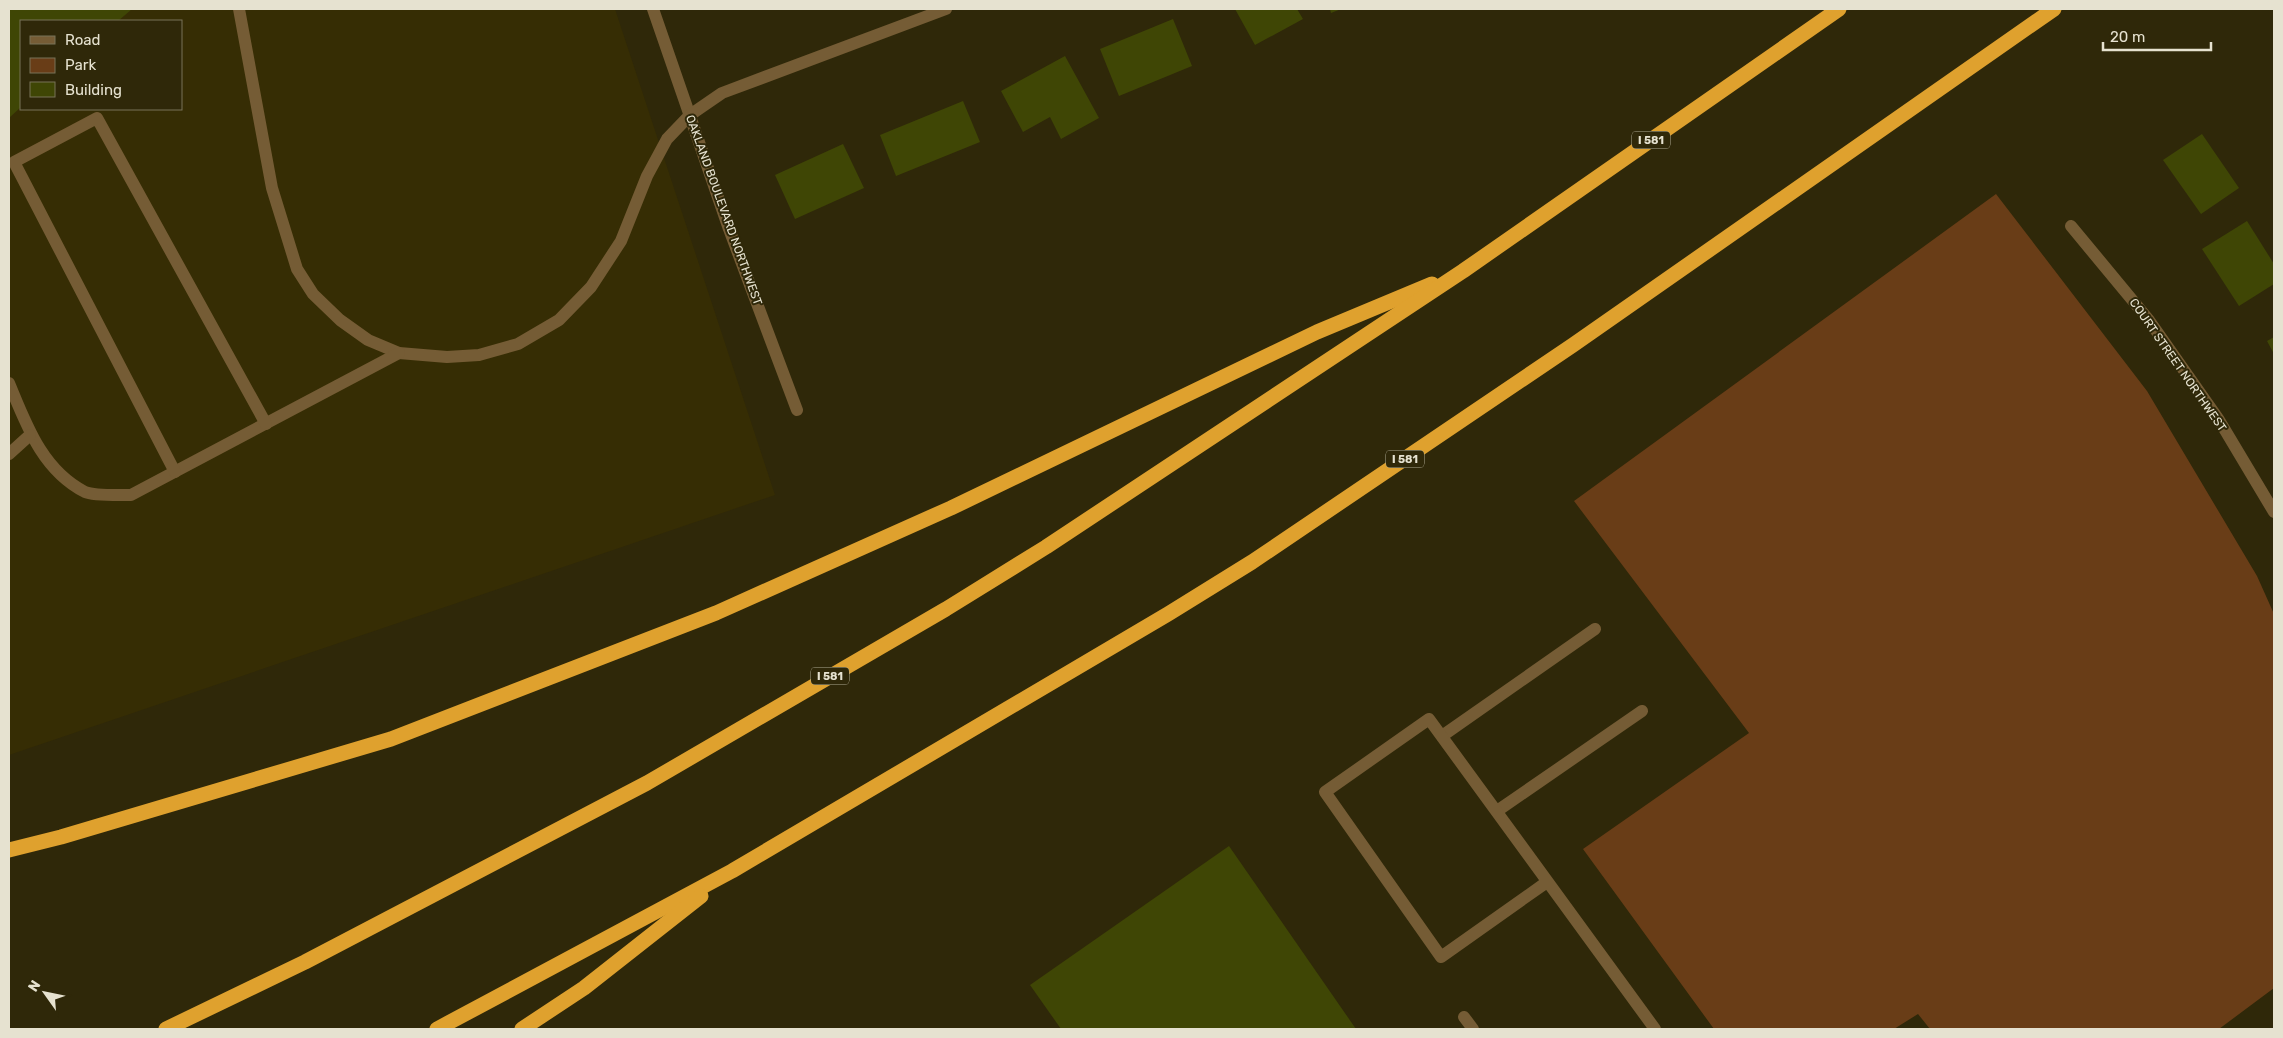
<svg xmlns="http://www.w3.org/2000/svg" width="2283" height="1038" viewBox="0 0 2283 1038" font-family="Rubik,sans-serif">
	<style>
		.built { fill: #362d04; fill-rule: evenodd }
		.green { fill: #693d17 }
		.building { fill: #3f4605 }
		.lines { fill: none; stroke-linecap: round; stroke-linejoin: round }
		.lane { stroke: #755c35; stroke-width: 12 }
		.street { stroke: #755c35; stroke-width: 12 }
		.highway { stroke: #dfa12e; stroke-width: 15 }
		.labels { text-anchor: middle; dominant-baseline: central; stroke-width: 4; stroke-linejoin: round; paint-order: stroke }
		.shield { fill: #2f2809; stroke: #afaa94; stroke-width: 1 }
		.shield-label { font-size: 11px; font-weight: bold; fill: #e6e2d0 }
		.street-label { font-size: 12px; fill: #e6e2d0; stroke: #2f2809 }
	</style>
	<rect width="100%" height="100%" fill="#2f2809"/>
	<!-- built -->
	<path class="built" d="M9,9h606l160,486 -766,260zM21,21h160v88h-160z"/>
	<!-- green -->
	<path class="green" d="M1996,194l151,197 110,185 17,38v374l-55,41h-289l-12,-15 -24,15h-180l-131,-180 166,-116 -175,-232z"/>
	<!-- building -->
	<g class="building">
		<path d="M9,9h123l-14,12h-97v86l-12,11z"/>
		<path d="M1235,9h62l6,10 -48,26z"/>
		<path d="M1330,9h11l-10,4z"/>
		<path d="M1173,19l19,47 -73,30 -19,-47z"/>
		<path d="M1065,56l34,62 -38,21 -11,-22 -27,15 -22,-41z"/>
		<path d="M963,101l17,41 -84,34 -16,-41z"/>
		<path d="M2202,134l37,54 -38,26 -38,-54z"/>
		<path d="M843,144l21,44 -69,31 -20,-44z"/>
		<path d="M2247,221l27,43v20l-35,22 -37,-57z"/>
		<path d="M2274,337v17l-7,-13z"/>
		<path d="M1229,846l127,183h-295l-31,-44z"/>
	</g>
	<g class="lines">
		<!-- lane -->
		<g class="lane">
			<path d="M239,9l33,179 25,81 16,25 27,26 28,20 31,13 48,4 32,-2 39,-11 41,-24 32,-33 30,-46 26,-65 20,-37 23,-24"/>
			<path d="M9,383c17,41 33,87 76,109 9,4 35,3 46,3l268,-142"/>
			<path d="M9,454l21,-19"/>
			<path d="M175,472l-161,-310 83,-44 169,306"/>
			<path d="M1442,736l153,-107"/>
			<path d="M1497,811l145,-100"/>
			<path d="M1547,882l-106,75 -116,-165 104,-73 226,310"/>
			<path d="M1464,1017l9,12"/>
		</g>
		<!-- street -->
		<g class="street">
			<path d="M653,9l76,220 68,181"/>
			<path d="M690,115l32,-22 224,-84"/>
			<path d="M2071,226l77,93 71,101 55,92"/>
		</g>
		<!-- highway -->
		<g class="highway">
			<path d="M9,850l52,-13 330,-98 325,-126 235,-105 366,-176 115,-48"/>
			<path d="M166,1029l139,-67 342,-179 299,-174 100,-62 417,-276 376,-262"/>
			<path d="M437,1029l295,-158 436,-257 84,-52 321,-217 481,-336"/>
			<path d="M522,1029l62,-41 117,-92"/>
		</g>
	</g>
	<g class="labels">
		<!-- shield labels -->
		<g class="shield">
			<rect x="1632" y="131.5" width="38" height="17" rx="4"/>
			<rect x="1386" y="450.5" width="38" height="17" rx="4"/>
			<rect x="811" y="667.5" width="38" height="17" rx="4"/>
		</g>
		<g class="shield-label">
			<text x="1651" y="140">I 581</text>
			<text x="1405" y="459">I 581</text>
			<text x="830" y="676">I 581</text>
		</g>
		<!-- street labels -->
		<g class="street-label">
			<text transform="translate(724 210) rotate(70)">OAKLAND BOULEVARD NORTHWEST</text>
			<text transform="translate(2178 365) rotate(55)">COURT STREET NORTHWEST</text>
		</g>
	</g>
	<!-- border -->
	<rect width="2283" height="1038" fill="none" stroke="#e6e2d0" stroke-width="20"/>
	<!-- legend -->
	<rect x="20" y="20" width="162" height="90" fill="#2f2809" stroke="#787259"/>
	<rect x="30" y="36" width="25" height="8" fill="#755c35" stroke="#787259"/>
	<text x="65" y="45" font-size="15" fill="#e6e2d0">Road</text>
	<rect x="30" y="58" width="25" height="15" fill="#693d17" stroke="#787259"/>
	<text x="65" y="70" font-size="15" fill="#e6e2d0">Park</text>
	<rect x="30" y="82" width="25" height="15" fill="#3f4605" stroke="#787259"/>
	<text x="65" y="95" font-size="15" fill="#e6e2d0">Building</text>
	<!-- north arrow -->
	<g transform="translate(45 993) rotate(303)" stroke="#2f2809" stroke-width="4" paint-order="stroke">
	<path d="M0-4L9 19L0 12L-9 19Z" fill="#e6e2d0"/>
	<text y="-8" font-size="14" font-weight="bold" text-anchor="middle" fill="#e6e2d0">N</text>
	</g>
	<!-- scale -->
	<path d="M2103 42v8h108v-8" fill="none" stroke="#e6e2d0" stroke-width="2.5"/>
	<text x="2110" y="42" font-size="15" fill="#e6e2d0" stroke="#2f2809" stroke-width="4" paint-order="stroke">20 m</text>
</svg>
